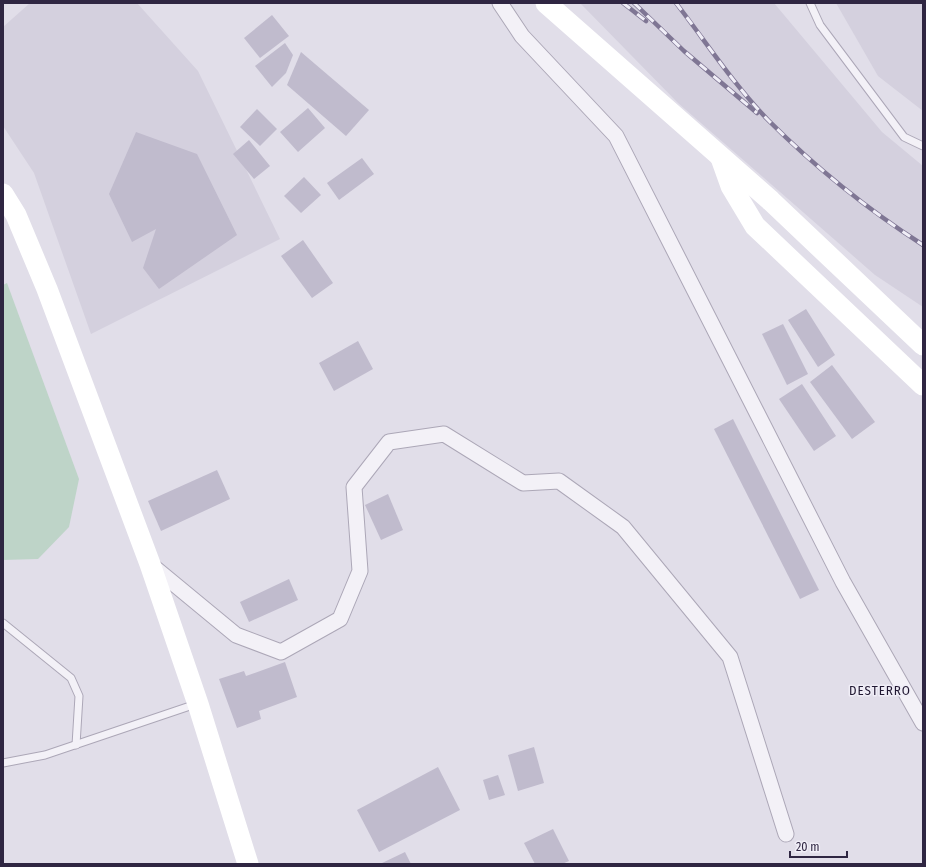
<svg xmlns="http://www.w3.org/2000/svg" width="926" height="867" viewBox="0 0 926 867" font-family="'Fira Sans Condensed',sans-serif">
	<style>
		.built { fill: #d4d0de }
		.green { fill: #bed4c8 }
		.building { fill: #c0bbcd }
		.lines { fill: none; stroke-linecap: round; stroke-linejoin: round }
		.lane-casing { stroke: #aca7b7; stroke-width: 9 }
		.street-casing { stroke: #aca7b7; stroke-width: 17 }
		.lane { stroke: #f3f1f7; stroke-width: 7 }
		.street { stroke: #f3f1f7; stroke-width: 15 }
		.secondary { stroke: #fff; stroke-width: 21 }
		.rail-casing { stroke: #7f7694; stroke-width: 4.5 }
		.rail { stroke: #f0eef7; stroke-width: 3; stroke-dasharray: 9; stroke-linecap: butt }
		.labels { text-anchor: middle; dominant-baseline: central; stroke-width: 3; stroke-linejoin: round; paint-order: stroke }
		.neighbourhood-label { font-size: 13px; letter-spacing: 1px; fill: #211832; stroke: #f0eef7 }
	</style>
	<rect width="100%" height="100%" fill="#e1dee9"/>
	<!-- built -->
	<g class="built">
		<path d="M30,3h107l61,68 82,168 -189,95 -57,-161 -31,-47v-99z"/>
		<path d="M580,3h194l108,129 41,34v141l-48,-32 -197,-172z"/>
		<path d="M836,3h87v108l-45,-35z"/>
	</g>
	<!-- green -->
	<path class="green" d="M7,283l72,196 -10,48 -31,32 -35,1v-275z"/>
	<!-- building -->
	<g class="building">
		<path d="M272,15l17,21 -29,22 -16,-20z"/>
		<path d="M285,43l8,12 -7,18 -14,14 -17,-21z"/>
		<path d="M301,52l68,58 -23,26 -59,-51z"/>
		<path d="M308,108l17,20 -27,24 -18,-20z"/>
		<path d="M257,109l20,20 -17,17 -20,-19z"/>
		<path d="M136,132l61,22 40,81 -78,54 -16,-21 13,-39 -24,13 -23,-48z"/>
		<path d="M249,140l21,26 -16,13 -21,-25z"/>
		<path d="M362,158l12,16 -35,26 -12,-17z"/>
		<path d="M304,177l17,18 -20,18 -17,-17z"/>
		<path d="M303,240l30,43 -21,15 -31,-42z"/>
		<path d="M806,309l29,46 -17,12 -30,-47z"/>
		<path d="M783,324l25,50 -21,11 -25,-51z"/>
		<path d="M358,341l15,28 -39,22 -15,-28z"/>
		<path d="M832,365l43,57 -23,17 -42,-57z"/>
		<path d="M802,384l34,52 -22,15 -35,-52z"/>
		<path d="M733,419l86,171 -19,9 -86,-170z"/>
		<path d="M217,470l13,29 -69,32 -13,-30z"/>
		<path d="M388,494l15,36 -22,10 -16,-35z"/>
		<path d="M289,579l9,21 -49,22 -9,-20z"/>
		<path d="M285,662l12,35 -38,14 2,8 -24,9 -18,-49 25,-8 2,5z"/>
		<path d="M534,747l10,36 -26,8 -10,-36z"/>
		<path d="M438,767l22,43 -81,42 -22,-42z"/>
		<path d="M498,775l7,20 -16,5 -6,-20z"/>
		<path d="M553,829l16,32 -7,3h-27l-11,-21z"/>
		<path d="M405,852l6,12h-31z"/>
	</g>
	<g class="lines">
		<!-- lane casing -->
		<g class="lane-casing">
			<g id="lane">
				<path d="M810,3l10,22 84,112 19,9"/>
				<path d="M3,623l68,55 8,18 -3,49"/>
				<path d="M3,763l42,-8 151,-51"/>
			</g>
		</g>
		<!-- street casing -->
		<g class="street-casing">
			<g id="street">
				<path d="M500,3l22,33 94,100 227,446 80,141"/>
				<path d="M150,564l86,71 45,17 59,-33 20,-48 -6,-84 35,-45 55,-8 79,49 36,-2 64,46 107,130 56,177"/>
			</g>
		</g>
		<!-- lane -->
		<use href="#lane" class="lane"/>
		<!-- street -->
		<use href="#street" class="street"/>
		<!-- secondary -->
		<g class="secondary">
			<path d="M546,3l225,198 152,144"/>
			<path d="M721,158l10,28 24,40 168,159"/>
			<path d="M3,194l13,21 31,74 103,275 48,140 50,160"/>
		</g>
		<!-- rail casing -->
		<g class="rail-casing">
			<g id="rail">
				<path d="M623,3l23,18"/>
				<path d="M634,3l50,48 73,62"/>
				<path d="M676,3c30,39 58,82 92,117 47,47 99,89 155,125"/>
			</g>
		</g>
		<!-- rail -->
		<use href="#rail" class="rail"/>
	</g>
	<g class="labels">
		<!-- neighbourhood labels -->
		<g class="neighbourhood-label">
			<text x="880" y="690">DESTERRO</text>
		</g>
	</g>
	<!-- border -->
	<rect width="926" height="867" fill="none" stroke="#2f2642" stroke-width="8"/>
	<!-- scale -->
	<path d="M790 851v6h57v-6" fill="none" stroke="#2f2642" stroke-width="2"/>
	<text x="796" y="851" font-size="12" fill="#2f2642" stroke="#f0eef7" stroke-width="3" paint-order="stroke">20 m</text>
</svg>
